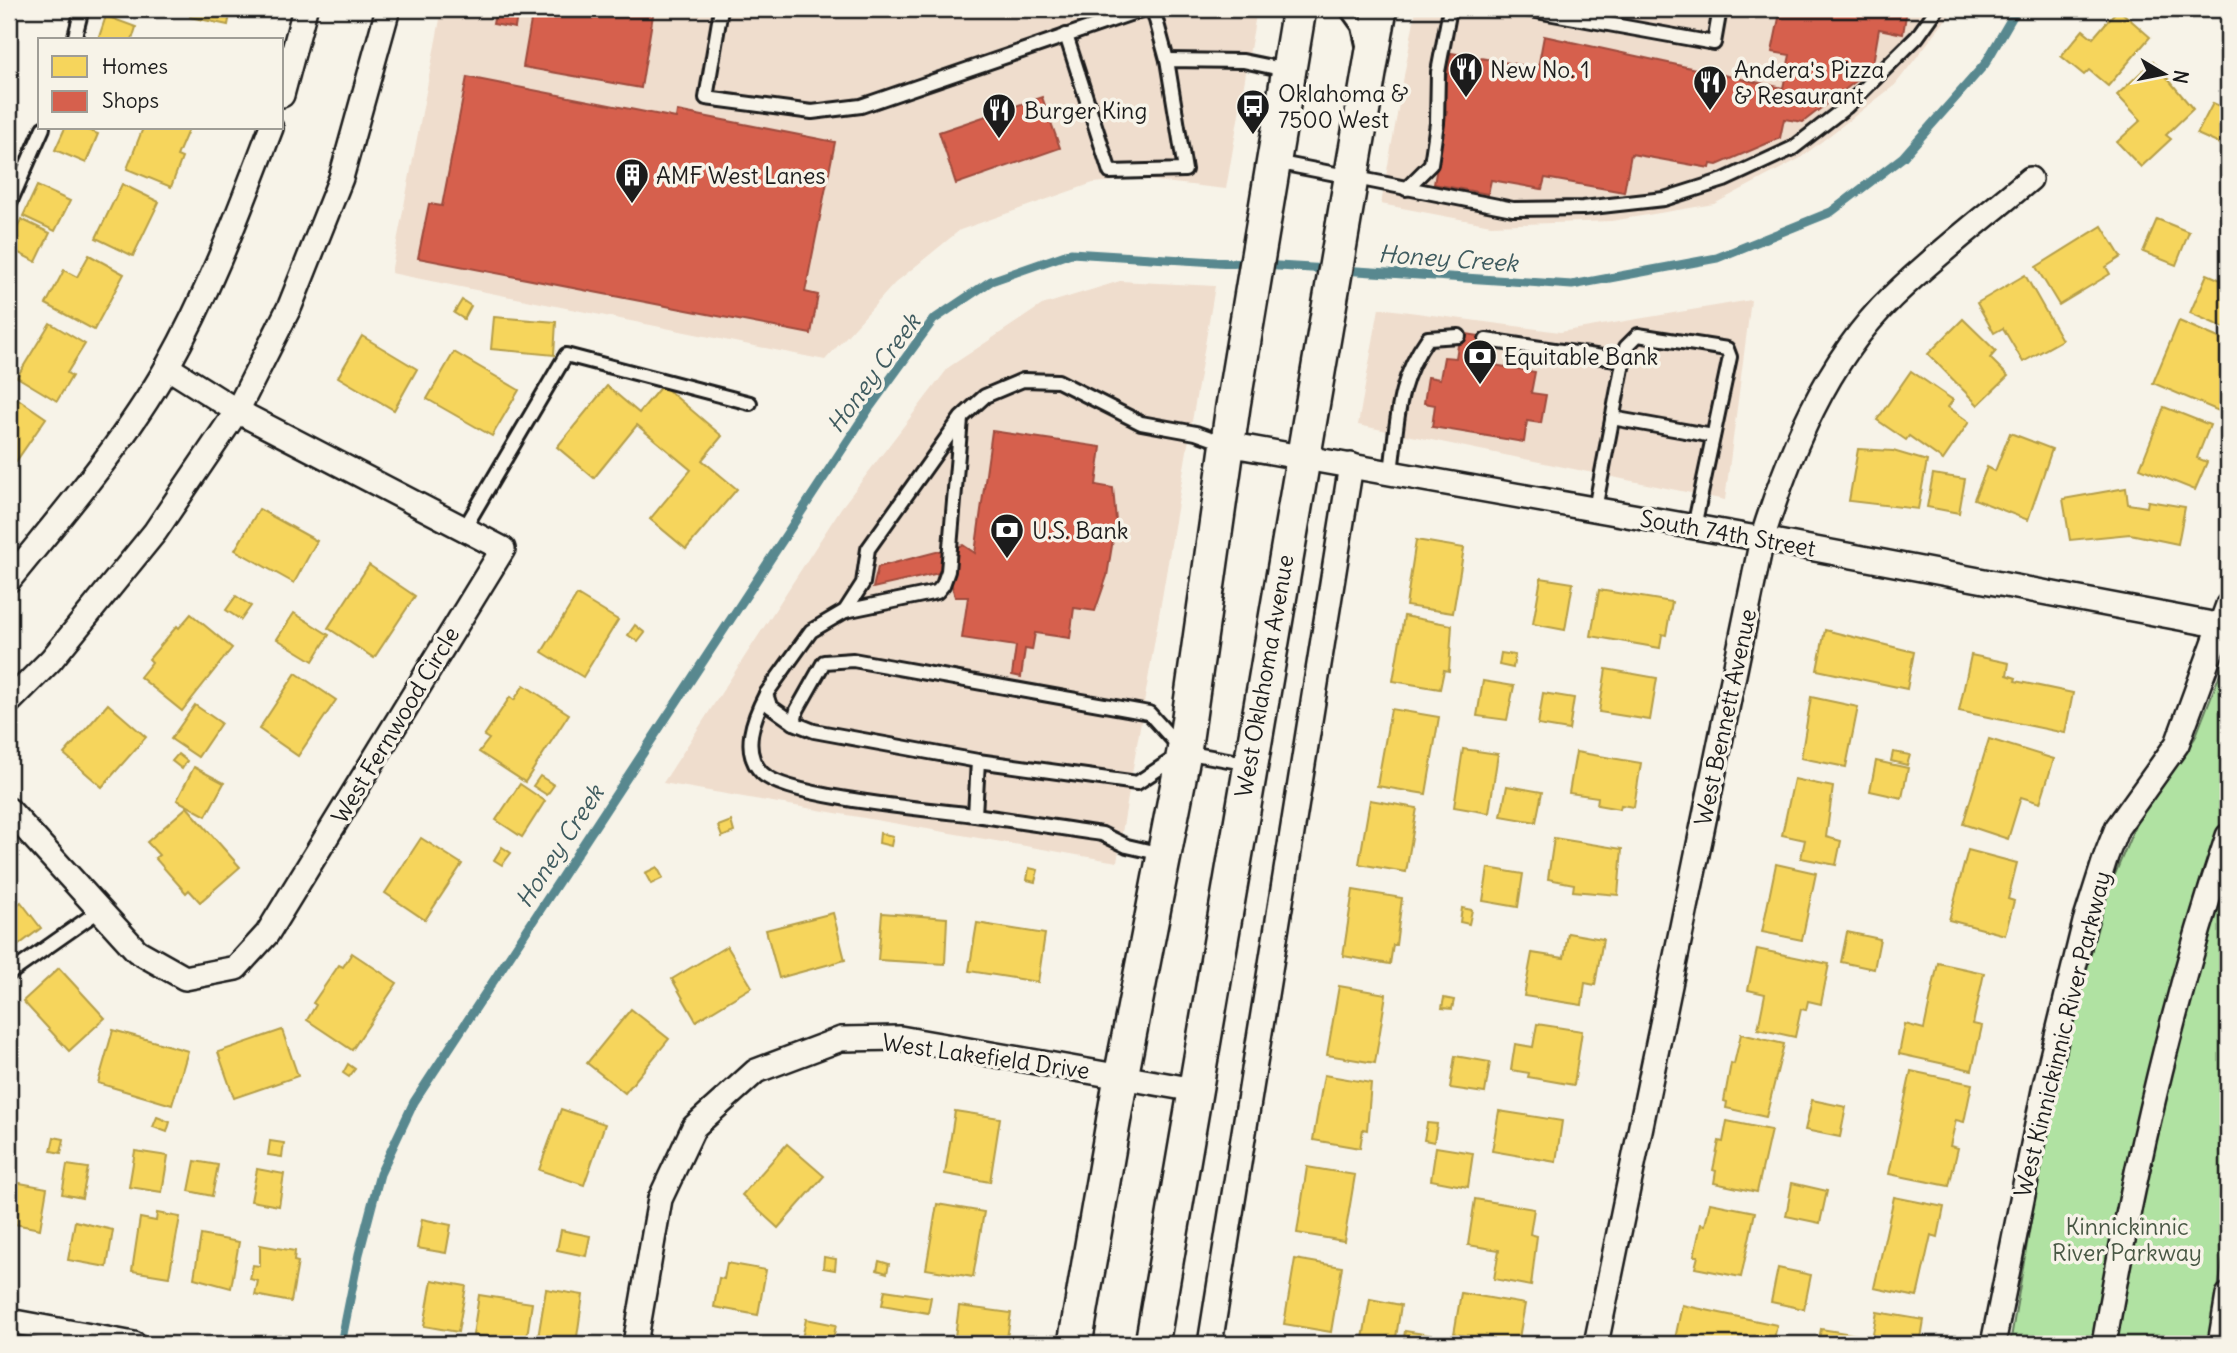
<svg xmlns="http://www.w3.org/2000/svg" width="2237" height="1353" viewBox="0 0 2237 1353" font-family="Delius,sans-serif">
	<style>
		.built { fill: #efddcd }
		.green { fill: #b0e2a2; stroke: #667f5f; stroke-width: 2 }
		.homes { fill: #f6d55c; stroke: #b59e49; stroke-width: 2 }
		.shops { fill: #d6604d; stroke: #9e4c3e; stroke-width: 2 }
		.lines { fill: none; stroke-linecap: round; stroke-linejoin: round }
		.stream { stroke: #58888f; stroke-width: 9 }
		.service-casing { stroke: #1c1c1c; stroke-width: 18 }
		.minor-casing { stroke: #1c1c1c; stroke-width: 28 }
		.secondary-casing { stroke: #1c1c1c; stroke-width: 38 }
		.service { stroke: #f7f3e8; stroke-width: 12 }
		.minor { stroke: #f7f3e8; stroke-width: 23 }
		.secondary { stroke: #f7f3e8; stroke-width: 33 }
		.labels { text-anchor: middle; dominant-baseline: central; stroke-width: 7; stroke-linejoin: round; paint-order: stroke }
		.poi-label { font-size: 23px; fill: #1c1c1c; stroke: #f7f3e8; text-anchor: start }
		.street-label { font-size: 23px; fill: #1c1c1c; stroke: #f7f3e8 }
		.park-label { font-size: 23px; fill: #485744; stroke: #f7f3e8 }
		.water-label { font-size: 24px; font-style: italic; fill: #3f5b5f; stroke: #f7f3e8 }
	</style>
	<rect width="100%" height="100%" fill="#f7f3e8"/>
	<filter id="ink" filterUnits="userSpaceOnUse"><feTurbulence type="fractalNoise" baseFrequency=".0143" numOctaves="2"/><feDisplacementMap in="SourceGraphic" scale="14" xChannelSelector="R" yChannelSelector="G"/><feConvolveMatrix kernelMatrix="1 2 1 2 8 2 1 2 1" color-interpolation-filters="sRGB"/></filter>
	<g filter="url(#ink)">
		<!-- built -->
		<g class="built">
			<path d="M442,9h815l-31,180 -88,-10 -45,4 -133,47 -65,53 -70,77 -434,-87z"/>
			<path d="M1416,9h538l-59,76 -96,74 -85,45 -103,17 -120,4 -110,-21z"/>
			<path d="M1120,281l95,5 -98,576 -454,-79 178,-275 108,-141 93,-62z"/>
			<path d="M1751,300l-26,200 -367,-75 21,-117 181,24z"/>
		</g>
		<!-- green -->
		<path class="green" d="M2228,653v575l-19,116h-199l45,-265 53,-188 29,-70 58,-83z"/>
		<!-- homes -->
		<g class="homes">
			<path d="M192,9h39l-3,16 -38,-8z"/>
			<path d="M2118,9l32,28 -42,49 -19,-16 -5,5 -23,-19 22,-26 10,8z"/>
			<path d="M106,16l30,11 -4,13h-34z"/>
			<path d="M9,39l7,2 -7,20z"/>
			<path d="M2153,61l40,48 -27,26 5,4 -30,28 -24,-25 24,-22 -24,-25z"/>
			<path d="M2213,103l15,7v38l-31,-14z"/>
			<path d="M65,128h17l16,6 -12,29 -31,-13z"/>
			<path d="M143,128h46l-12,28 5,2 -11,29 -44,-18z"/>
			<path d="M122,184l37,18 -26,54 -37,-18z"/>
			<path d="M37,186l33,15 -15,30 -32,-15z"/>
			<path d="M21,219l29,14 -14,29 -27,-14z"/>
			<path d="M2157,219l32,13 -13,33 -33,-13z"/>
			<path d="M2102,226l19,31 -15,10 4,7 -51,31 -23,-38z"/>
			<path d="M89,255l35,19 -30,56 -48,-26 18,-34 13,7z"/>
			<path d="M2207,274l21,9v42l-3,3 -35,-15z"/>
			<path d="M2025,275l37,65 -39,22 -20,-34 -9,5 -17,-30z"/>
			<path d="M462,300l9,6 -7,13 -10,-6z"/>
			<path d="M494,317l62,5 -2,33 -63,-6z"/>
			<path d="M1963,319l33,32 -6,7 18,18 -30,29 -50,-51z"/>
			<path d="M2179,321l49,21 -2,72 -73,-31z"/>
			<path d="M50,323l35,21 -18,29 5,3 -15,25 -40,-24z"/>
			<path d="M362,336l55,33 -23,41 -56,-33z"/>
			<path d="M454,352l65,38 -27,46 -65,-37z"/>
			<path d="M1911,371l42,29 -5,7 21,15 -26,38 -34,-24 -3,4 -29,-20z"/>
			<path d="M662,385l60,51 -20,24 35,29 -51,60 -36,-30 41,-49 -54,-45 -43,53 -37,-31 50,-61 32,27z"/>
			<path d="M11,394l35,24 -31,45 -6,-4z"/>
			<path d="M2164,407l46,18 -13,33 10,4 -12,28 -55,-22z"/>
			<path d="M2010,433l42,16 -24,71 -54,-21 13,-32 8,4z"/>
			<path d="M1858,449l35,2 34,10 -9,48 -69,-8z"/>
			<path d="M1933,474l32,5 -6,34 -32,-6z"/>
			<path d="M2126,488l2,16 19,3 1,-6 37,6 -7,37 -48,-10 -60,6 -7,-41z"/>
			<path d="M259,509l58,32 -23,42 -59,-33z"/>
			<path d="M1416,540l48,8 -11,65 -47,-7z"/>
			<path d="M369,565l46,31 -41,62 -46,-30z"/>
			<path d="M1541,578l32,5 -8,47 -32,-6z"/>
			<path d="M1599,590l73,12 -6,33 -4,-1 -2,14 -69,-12z"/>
			<path d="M577,595l41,25 -35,57 -41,-25z"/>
			<path d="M236,596l15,10 -10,14 -15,-10z"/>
			<path d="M294,613l35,22 -16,26 -36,-22z"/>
			<path d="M191,614l41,34 -50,63 -42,-34 12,-15 -3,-3 28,-33 2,2z"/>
			<path d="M1404,616l48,9 -3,46 -5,-1 -4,19 -47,-8z"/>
			<path d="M635,625l10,8 -7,9 -10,-7z"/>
			<path d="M1825,630l89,22 -7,37 -90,-19z"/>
			<path d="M1501,653l14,2 -2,13 -14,-3z"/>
			<path d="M1971,655l38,8 -2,12 9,3 -1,3 58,12 -8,40 -106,-22z"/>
			<path d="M1606,669l51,9 -7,42 -51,-8z"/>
			<path d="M296,673l40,27 -38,56 -39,-27z"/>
			<path d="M1483,681l31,5 -7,34 -30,-4z"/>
			<path d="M524,685l45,29 -44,68 -46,-30 10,-13 -5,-3 26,-39 4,3z"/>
			<path d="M1543,693l31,5 -5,32 -31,-5z"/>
			<path d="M1811,697l47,10 -12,60 -45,-9z"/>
			<path d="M108,704l38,33 -44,50 -38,-33z"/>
			<path d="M195,705l26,18 -23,34 -27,-18z"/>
			<path d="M1391,709l48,8 -13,77 -49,-8z"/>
			<path d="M1989,739l65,20 -14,44 -19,-6 -13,42 -45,-15z"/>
			<path d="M1463,749l35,5 -9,59 -35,-6z"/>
			<path d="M1576,752l65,11 -7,44 -13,-2 -1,4 -23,-4 1,-8 -29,-4z"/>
			<path d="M1893,752l17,3 -3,10 -16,-4z"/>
			<path d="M178,754l9,7 -5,8 -10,-8z"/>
			<path d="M1876,761l32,7 -6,30 -32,-7z"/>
			<path d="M194,767l30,16 -18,33 -29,-16z"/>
			<path d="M540,776l14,9 -7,10 -14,-9z"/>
			<path d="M1794,779l39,8 -7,50 15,4 -5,24 -35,-7 4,-18 -23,-5z"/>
			<path d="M520,784l25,17 -23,36 -26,-17z"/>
			<path d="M1507,786l35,6 -6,30 -35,-6z"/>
			<path d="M1370,800l47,8 -11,64 -47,-8z"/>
			<path d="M187,807l53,60 -40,35 -11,-12 -3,3 -31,-35 4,-3 -12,-13z"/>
			<path d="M731,821l3,11 -12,5 -4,-11z"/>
			<path d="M880,833l13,3 -2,10 -12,-3z"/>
			<path d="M421,838l41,26 -37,56 -40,-27z"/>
			<path d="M1554,838l68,11 -4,46 -45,-4 1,-7 -26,-5z"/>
			<path d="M502,847l9,6 -9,12 -8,-5z"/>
			<path d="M1968,850l49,13 -9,36 6,2 -9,34 -56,-15z"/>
			<path d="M1776,864l40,9 -14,67 -40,-8z"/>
			<path d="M657,867l6,11 -12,6 -6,-11z"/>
			<path d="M1029,868l9,2 -3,12 -8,-2z"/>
			<path d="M1488,868l35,6 -5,33 -35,-6z"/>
			<path d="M1353,890l49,8 -6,47h-3l-3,19 -47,-8z"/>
			<path d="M21,902l20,26 -29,22 -3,-4v-34z"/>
			<path d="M1462,908l10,2 -3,14 -9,-2z"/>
			<path d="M833,913l12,47 -66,18 -13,-48z"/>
			<path d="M882,913l65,5 -2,46 -67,-4z"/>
			<path d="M977,923l68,11 -7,48 -69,-11z"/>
			<path d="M1847,932l33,7 -6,30 -33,-7z"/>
			<path d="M1568,933l35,6 -8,46 -10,-2 -3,22 -58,-9 8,-43 32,5z"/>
			<path d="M727,946l25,41 -56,34 -24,-42z"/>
			<path d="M1757,949l72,15 -8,40 -13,-3 -2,9 -5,-1 -6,28 -37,-8 7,-35 -17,-4z"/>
			<path d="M352,953l45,30 -45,67 -45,-30 9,-15 -3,-2 26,-38 4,2z"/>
			<path d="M1938,963l46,10 -11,51 9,2 -10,44 -73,-16 6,-30 19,5z"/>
			<path d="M59,968l46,50 -36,33 -46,-50z"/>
			<path d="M1339,986l47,8 -11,69 -48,-8z"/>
			<path d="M1444,998l10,2 -2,9 -10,-1z"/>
			<path d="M631,1009l38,30 -44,54 -38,-30z"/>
			<path d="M1537,1024l45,7 -8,54 -46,-8 1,-4 -18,-3 4,-26 18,3z"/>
			<path d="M113,1030l75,21 -16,54 -74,-22z"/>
			<path d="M282,1030l16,46 -64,22 -16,-46z"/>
			<path d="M1741,1034l43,10 -18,73 -40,-9 1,-6 -3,-1 7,-38 3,1z"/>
			<path d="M1455,1056l35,6 -5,31 -35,-5z"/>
			<path d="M348,1064l7,5 -6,8 -6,-4z"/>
			<path d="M1911,1071l61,13 -8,38 -8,-2 -6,26 8,2 -9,38 -60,-12z"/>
			<path d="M1324,1075l47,8 -4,47 -4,-1 -3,19 -47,-8z"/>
			<path d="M1812,1100l34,7 -6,30 -35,-7z"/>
			<path d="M561,1109l44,15 -21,61 -45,-15z"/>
			<path d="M955,1111l45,7 -10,64 -45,-8z"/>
			<path d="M1499,1111l63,10 -6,41 -64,-11z"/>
			<path d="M157,1117l13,5 -3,10 -14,-5z"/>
			<path d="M1727,1121l44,9 -14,62 -43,-9 2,-12 -3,-1 6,-29 4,1z"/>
			<path d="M1427,1123l10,1 -3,18 -10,-2z"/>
			<path d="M54,1137l10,2 -3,14 -10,-2z"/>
			<path d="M270,1141l14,2 -2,14 -14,-2z"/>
			<path d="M787,1144l37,32 -46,52 -36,-33z"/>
			<path d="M1436,1147l37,6 -5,34 -37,-7z"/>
			<path d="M135,1151l33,5 -6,36 -33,-5z"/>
			<path d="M195,1161l23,4 -6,31 -23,-5z"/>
			<path d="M67,1165l21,3 -6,30 -20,-4z"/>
			<path d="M1307,1167l48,8 -11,66 -47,-8z"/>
			<path d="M257,1169l27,5 -5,32 -28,-5z"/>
			<path d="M9,1181l38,7 -7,41 -31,-6z"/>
			<path d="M1792,1183l35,8 -7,32 -34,-7z"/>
			<path d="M1894,1197l50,10 -6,30 -7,-2 -14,62 -43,-9z"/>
			<path d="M1475,1199l59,10 -4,25 7,2 -6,50 -37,-7 5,-29 -31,-5z"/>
			<path d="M1710,1203l45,9 -14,65 -46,-9 3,-12h-4l7,-32 4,1z"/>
			<path d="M937,1204l47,8 -11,65 -47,-8z"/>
			<path d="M157,1213l23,4 -11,60 -37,-6 8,-53 16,3z"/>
			<path d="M422,1219l29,6 -5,28 -29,-5z"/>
			<path d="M75,1221l38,9 -6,37 -39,-7z"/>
			<path d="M561,1230l29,6 -4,20 -29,-6z"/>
			<path d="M201,1235l38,7 -8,46 -37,-10z"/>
			<path d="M260,1245l35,6 -1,10 4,1 -7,40 -36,-7 3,-14 -8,-2 3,-14 7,1z"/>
			<path d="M824,1257l12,2 -1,11 -12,-2z"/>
			<path d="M1295,1259l47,8 -11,65 -47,-8z"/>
			<path d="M879,1261l10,3 -2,9 -10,-3z"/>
			<path d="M727,1263l39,7 -8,45 -44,-8 5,-29 5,1z"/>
			<path d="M1778,1268l33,7 -7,34 -33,-7z"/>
			<path d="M432,1280l34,6 -8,46 -34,-6z"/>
			<path d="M546,1289l37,6 -7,49h-39z"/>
			<path d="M885,1290l46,7 -3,16 -46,-8z"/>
			<path d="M1461,1293l64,11 -7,40 -64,-10z"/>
			<path d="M479,1295l53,8 -6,40 -53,-8z"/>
			<path d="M1370,1299l31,6 -6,39h-33z"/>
			<path d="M1682,1305l95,20 -4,19h-99z"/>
			<path d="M959,1306l52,7 -5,31h-52z"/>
			<path d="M1877,1312l47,8 -4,24h-49z"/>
			<path d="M806,1319l30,6 -4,19h-31z"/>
			<path d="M1821,1329l37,6 -2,7 15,2h-53z"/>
			<path d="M1405,1331l32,5 -1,8h-33z"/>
			<path d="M714,1338l29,6h-30z"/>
		</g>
		<!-- shops -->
		<g class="shops">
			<path d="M496,9h22l-3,19 -22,-4z"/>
			<path d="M533,9h121l-13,79 -118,-21z"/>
			<path d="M1765,9h142l-4,25 -24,-5 -7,40 -6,-1 -2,7 -61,47 -19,-3 -4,19 -63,27 -6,-1 -1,4 -79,-14 -7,38 -79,-14 -3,11 -51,-9 -3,14 -54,-10 13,-73 -7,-1 11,-57 87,15 6,-32 239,52 7,-33 -18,-3 8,-39z"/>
			<path d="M467,77l209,41 1,-7 158,31 -30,150 13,3 -7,39 -393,-76 11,-54 13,2z"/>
			<path d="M1042,97l18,51 -104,36 -17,-52z"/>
			<path d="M1460,333l26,4 -4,26 53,9 -4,21 15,2 -5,28 -14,-2 -3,21 -92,-15 3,-22 -11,-2 4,-26 12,2 4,-22 12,1z"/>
			<path d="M992,431l109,16 -5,38 17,3 3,33 -9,55 -12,35 -21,-3 -4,30 -35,-5 -3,17 -7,-1 -4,28 -9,-2 4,-29 -54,-8 6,-41h-13l-7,-26 -75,17 5,-21 85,-22 12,8z"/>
		</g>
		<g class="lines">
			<!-- stream -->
			<g class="stream">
				<path d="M1342,270l230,15 145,-27 114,-46 72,-55 82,-93 32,-55"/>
				<path d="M341,1344l18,-90 21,-80 34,-72 456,-695 63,-87 58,-39 80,-28 257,16"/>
			</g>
			<!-- service casing -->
			<g class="service-casing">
				<g id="service">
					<path d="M721,9l-15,89 106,14 49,-6 283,-97"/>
					<path d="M1153,9l14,51"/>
					<path d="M1346,9l13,18 4,18"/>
					<path d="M1525,9l189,34 6,-34"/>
					<path d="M1066,35l44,137 75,-2 -18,-110 76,1 43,9"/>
					<path d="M74,40l8,-31"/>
					<path d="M1275,162l238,47 70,-1 81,-9 60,-19 69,-32 53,-41 71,-70 20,-28"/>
					<path d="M1406,189l25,-25 6,-41 1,-51 12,-63"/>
					<path d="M9,205l34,-77"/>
					<path d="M1486,340l137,20"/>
					<path d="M1612,418l101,18"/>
					<path d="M1391,472c7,-53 5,-89 37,-134l31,-2"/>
					<path d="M1595,509l31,-162 12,-12 89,14 3,8 -36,170"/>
					<path d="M464,529l102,-174 184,48"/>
					<path d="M845,611l92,-19 6,-7 5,-14 13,-152"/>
					<path d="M766,694c-12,23 -26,57 -4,79 25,25 172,37 213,42 43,6 85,13 127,19l25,12 35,8"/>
					<path d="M794,723l-24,-17 -4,-12 45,-63 34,-20 18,-28 5,-34 93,-131 24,-22 38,-16 35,1 83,42 55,10 31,11"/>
					<path d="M1178,756l-41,27 -159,-22 -164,-30 -20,-8 3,-13 27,-48 29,-2 296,53 35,39 66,12"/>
					<path d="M975,815l3,-54"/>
					<path d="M9,974l91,-64"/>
				</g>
			</g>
			<!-- minor casing -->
			<g class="minor-casing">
				<g id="minor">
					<path d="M282,95l23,-86"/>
					<path d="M1227,444l535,95 466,88"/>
					<path d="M9,580c55,-68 114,-136 158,-213 43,-76 73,-158 104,-239"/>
					<path d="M9,702l42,-42 104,-128 82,-121 53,-105 51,-128 47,-169"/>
					<path d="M9,810l128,141 48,27 51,-10 31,-34 236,-385 -266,-138 -70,-44"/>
					<path d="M9,1321l125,23"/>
					<path d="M635,1344l25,-145 34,-72 62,-56 85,-32 59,-1 295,52"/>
					<path d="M1210,1344l141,-879"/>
					<path d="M1596,1344l166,-805c27,-86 64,-178 130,-242 43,-42 92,-79 138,-118"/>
					<path d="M1993,1344l52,-259 40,-163 21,-66 11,-28 60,-84 51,-139"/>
					<path d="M2104,1344c29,-171 69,-343 124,-508"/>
					<path d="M2220,1344l8,-49"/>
				</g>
			</g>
			<!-- secondary casing -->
			<g class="secondary-casing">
				<g id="secondary">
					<path d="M1075,1344l46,-267 63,-325 49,-346 66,-397"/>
					<path d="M1152,1344l228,-1335"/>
				</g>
			</g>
			<!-- service -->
			<use href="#service" class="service"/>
			<!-- minor -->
			<use href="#minor" class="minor"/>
			<!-- secondary -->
			<use href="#secondary" class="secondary"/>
		</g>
	</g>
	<!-- icons -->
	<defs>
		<g id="restaurant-pin" transform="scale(1.75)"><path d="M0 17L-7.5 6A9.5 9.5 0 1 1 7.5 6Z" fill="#1c1c1c" stroke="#f7f3e8"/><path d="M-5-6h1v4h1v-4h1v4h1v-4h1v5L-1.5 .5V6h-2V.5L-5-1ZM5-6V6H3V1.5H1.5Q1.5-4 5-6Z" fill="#fff"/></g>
		<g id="bus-pin" transform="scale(1.75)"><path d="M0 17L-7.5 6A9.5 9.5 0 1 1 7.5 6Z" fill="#1c1c1c" stroke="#f7f3e8"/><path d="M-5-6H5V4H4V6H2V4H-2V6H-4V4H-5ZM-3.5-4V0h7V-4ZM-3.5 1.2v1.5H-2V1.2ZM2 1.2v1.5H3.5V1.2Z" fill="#fff"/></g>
		<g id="building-pin" transform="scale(1.75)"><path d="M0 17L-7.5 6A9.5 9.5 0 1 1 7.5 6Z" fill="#1c1c1c" stroke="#f7f3e8"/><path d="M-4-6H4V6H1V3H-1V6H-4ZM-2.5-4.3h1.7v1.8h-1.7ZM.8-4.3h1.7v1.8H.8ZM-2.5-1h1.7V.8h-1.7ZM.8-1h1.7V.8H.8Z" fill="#fff"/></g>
		<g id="bank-pin" transform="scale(1.75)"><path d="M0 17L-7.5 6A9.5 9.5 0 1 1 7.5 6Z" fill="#1c1c1c" stroke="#f7f3e8"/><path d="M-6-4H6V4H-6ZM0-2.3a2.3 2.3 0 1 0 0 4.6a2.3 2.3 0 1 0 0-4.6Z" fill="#fff"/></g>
	</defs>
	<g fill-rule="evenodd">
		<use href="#restaurant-pin" x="1466" y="69"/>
		<use href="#restaurant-pin" x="1710" y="82"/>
		<use href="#bus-pin" x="1253" y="106"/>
		<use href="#restaurant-pin" x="999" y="110"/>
		<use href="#building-pin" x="632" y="175"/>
		<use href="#bank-pin" x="1480" y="356"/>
		<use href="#bank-pin" x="1007" y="530"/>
	</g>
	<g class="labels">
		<!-- poi labels -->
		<g class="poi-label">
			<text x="1490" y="69">New No. 1</text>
			<text x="1734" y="69">Andera's Pizza<tspan x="1734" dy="26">&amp; Resaurant</tspan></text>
			<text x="1278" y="93">Oklahoma &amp;<tspan x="1278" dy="26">7500 West</tspan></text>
			<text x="1024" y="110">Burger King</text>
			<text x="656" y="175">AMF West Lanes</text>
			<text x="1504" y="356">Equitable Bank</text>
			<text x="1032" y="530">U.S. Bank</text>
		</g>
		<!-- street labels -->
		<g class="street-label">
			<text transform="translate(1728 533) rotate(10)">South 74th Street</text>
			<text transform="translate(1264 676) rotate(-80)">West Oklahoma Avenue</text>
			<text transform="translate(1725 717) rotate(-78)">West Bennett Avenue</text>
			<text transform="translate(395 725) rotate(-59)">West Fernwood Circle</text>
			<text transform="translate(2062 1034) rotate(-76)">West Kinnickinnic River Parkway</text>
			<text transform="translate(986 1056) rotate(8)">West Lakefield Drive</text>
		</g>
		<!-- park labels -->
		<g class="park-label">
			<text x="2127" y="1226">Kinnickinnic<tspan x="2127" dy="26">River Parkway</tspan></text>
		</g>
		<!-- water labels -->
		<g class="water-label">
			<text transform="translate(1448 258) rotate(4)">Honey Creek</text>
			<text transform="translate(873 373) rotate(-54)">Honey Creek</text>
			<text transform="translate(559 846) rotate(-57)">Honey Creek</text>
		</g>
	</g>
	<!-- margin -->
	<rect width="2237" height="1353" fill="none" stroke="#f7f3e8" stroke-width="35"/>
	<rect x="18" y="18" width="2202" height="1318" fill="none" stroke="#1c1c1c" stroke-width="2.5" filter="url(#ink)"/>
	<!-- legend -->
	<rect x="38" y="38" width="245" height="91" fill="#f7f3e8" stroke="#9f9d96" stroke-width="2"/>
	<rect x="52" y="56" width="35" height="21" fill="#f6d55c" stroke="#9f9d96" stroke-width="2"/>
	<text x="102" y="74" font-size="21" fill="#1c1c1c">Homes</text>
	<rect x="52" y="91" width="35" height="21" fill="#d6604d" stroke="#9f9d96" stroke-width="2"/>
	<text x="102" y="108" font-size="21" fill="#1c1c1c">Shops</text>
	<!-- north arrow -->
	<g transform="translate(2164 74) rotate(100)" stroke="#f7f3e8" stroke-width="5" paint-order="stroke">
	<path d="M0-5L12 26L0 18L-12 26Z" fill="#1c1c1c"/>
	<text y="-10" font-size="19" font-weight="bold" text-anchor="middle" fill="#1c1c1c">N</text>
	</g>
</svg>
